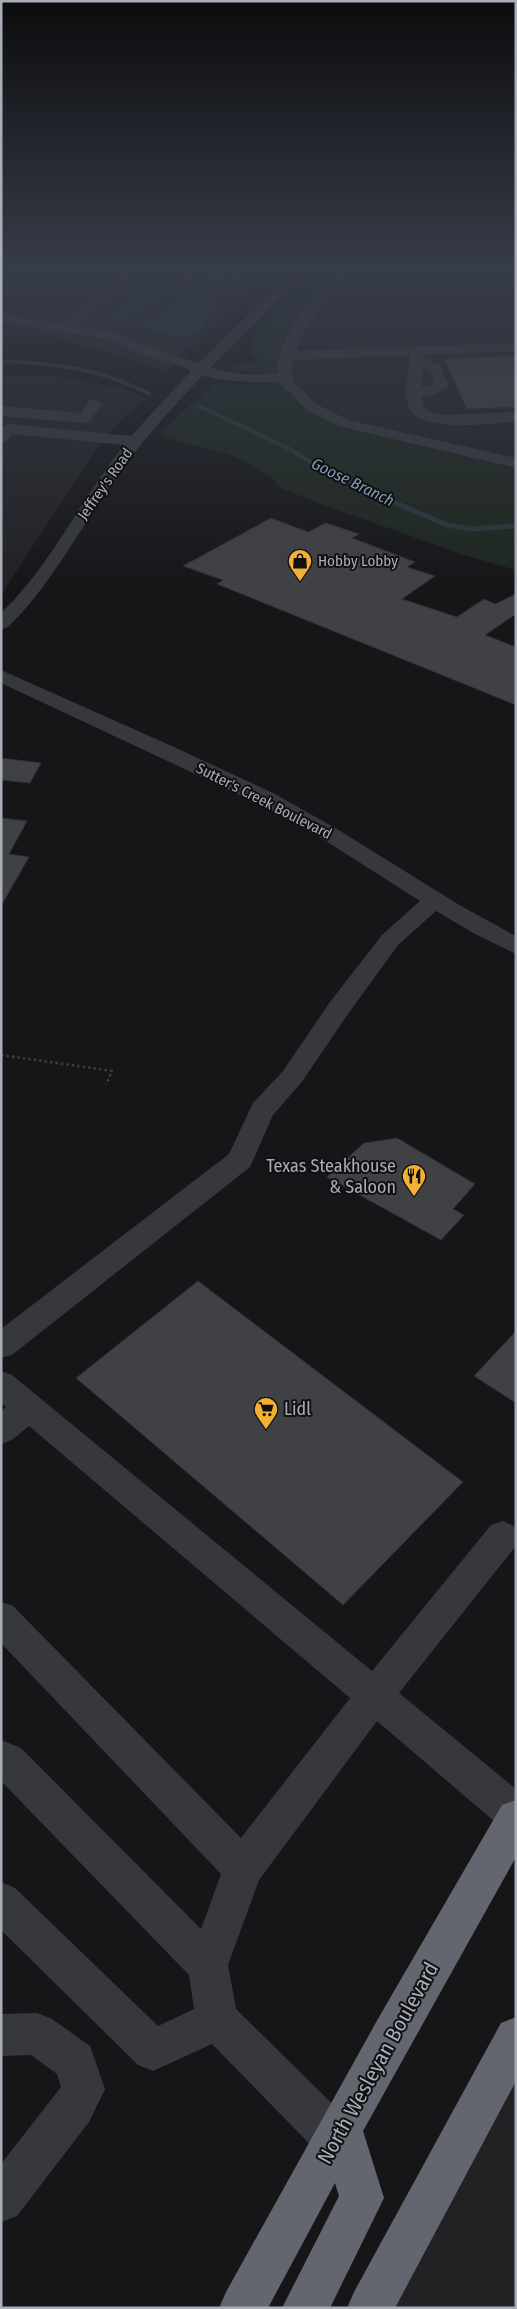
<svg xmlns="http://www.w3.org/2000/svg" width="517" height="2309" viewBox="0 0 517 2309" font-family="'Fira Sans Condensed',sans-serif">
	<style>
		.built { fill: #222225 }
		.green { fill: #1e261f }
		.water { fill: #2c353c }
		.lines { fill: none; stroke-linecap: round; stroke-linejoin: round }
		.stream-far1 { stroke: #2c353c; stroke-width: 4 }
		.stream { stroke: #2c353c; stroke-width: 5 }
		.building { fill: #404145; stroke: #303034 }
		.minor-tunnel { stroke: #333438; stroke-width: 14; stroke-dasharray: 14 8; stroke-linecap: butt }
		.path { stroke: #3d3f44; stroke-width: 2.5; stroke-dasharray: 2.5 3; stroke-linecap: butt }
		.minor { fill: #37383d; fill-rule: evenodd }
		.highway { fill: #63666e; fill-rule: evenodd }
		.labels { text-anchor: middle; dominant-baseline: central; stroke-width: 4; stroke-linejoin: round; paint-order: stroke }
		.far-street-label { font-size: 15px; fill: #a8adb8; stroke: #111113 }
		.far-poi-label { font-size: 15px; fill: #a8adb8; stroke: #111113; text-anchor: start }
		.far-water-label { font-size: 16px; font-style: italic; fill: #7f9bb3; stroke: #111113 }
		.poi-label { font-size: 18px; fill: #a8adb8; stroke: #111113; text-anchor: end }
		.near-street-label { font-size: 21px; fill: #a8adb8; stroke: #111113 }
	</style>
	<rect width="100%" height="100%" fill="#161618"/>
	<!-- built -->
	<g class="built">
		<path d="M1,268h277l-112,103 -110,-34 -55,-2z"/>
		<path d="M318,268h198v202l-177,-43 -30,-15 -16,-11 -11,-13 -10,-4 -11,-12 -1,-12 -9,-6 2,-16z"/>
		<path d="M1,376h51l69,12 25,10 -31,28 -19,23 -95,146z"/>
		<path d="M516,2055v253h-141z"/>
	</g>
	<!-- green -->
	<g class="green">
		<path d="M318,268h17l-50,55 -10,20 -3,23 -11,6 -26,-1 -4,-4 1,-3 28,-1v-3l-9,-6 2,-16z"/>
		<path d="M219,383l59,2 31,27 30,15 177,43v100l-49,-14 -138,-49 -47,-18 -11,-12 -18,-12 -25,-11 -65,-17 -2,-5 51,-47z"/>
	</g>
	<!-- water -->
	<g class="water">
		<path d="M144,290h17l8,4 -50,27 -6,-2 -1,-4z"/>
		<path d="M197,296l24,7c-8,9 -16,22 -25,30 -12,10 -40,-1 -53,-7l-1,-2 41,-25z"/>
	</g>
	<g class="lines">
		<!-- stream-far1 -->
		<g class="stream-far1">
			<path d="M1,361c53,2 101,8 148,33"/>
			<path d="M199,406l89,42 24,15 68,33"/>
		</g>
		<!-- stream -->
		<path class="stream" d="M377,495l70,30 25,4 44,-3"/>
	</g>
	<!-- building -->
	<g class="building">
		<path d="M516,356v51l-49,2 -23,-50z"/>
		<path d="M271,518l37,14 18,-9 33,11 -7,4 63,24 -8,5 28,9 -33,23 55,18 27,-18 11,5 21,-10v20l-31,21 31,12v58l-299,-121 6,-4 -40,-14z"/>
		<path d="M1,758l40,5 -11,20 -29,-3z"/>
		<path d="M1,818l26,3 -18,33 20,3 -28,49z"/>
		<path d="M397,1138l78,46 -22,25 11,6 -23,25 -114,-63 37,-34z"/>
		<path d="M198,1281l265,201 -120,123 -267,-227z"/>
		<path d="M516,1331v72l-42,-27z"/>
	</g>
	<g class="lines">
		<!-- minor-tunnel -->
		<path class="minor-tunnel" d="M183,273l29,5"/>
		<!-- path -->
		<path class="path" d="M1,1055l111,16 -6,14"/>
		<!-- minor -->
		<g class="minor">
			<path d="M127,268h13l-63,58 38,6 44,19 40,12 98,-95h13l-100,100 31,6h36c0,-40 39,-78 64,-106h13c-23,32 -44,43 -58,83l220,-8v8l-92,4v4l16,6 9,21 -11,7 -16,4 2,11 8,5 9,2 75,-3v10c-24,1 -100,13 -108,-17 -5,-15 0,-34 2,-50l-116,5c-3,8 -4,15 0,23l24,22 30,15 168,38v10l-178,-42 -30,-15 -29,-29c-26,0 -51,1 -76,-7 -34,36 -68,73 -95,114 -33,48 -58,97 -100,138l-7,2v-16c51,-49 80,-114 123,-168l-112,-11 -5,7 -6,2v-16l7,-3 123,12 60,-65 -8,-5 -34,-9 -42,-18 -106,-17v-8l62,10zM423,368l6,3 5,13 -12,3z"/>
			<path d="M239,268l14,1c-9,12 -36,22 -47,9l6,-4 17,1z"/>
			<path d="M159,269h24l6,4 -6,4 -29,-1 -1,-3z"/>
			<path d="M94,399l8,5 -12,17 -5,2 -84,-7v-10l80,7 8,-12z"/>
			<path d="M1,670l173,77 99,46 64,36 124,77 55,30v18l-41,-20 -39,-23 -38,34 -50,69 -47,69 -28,32 -23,52 -238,188 -11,3v-29l228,-175 24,-51 30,-32 47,-69 52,-67 38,-34 -99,-63 -64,-35 -256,-120z"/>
			<path d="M1,1371l11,4 360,296 119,-146 12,-4 13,6 -1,20 -116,146 117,96v44l-14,-5 -125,-107 -118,159 -31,85 8,44 127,125 6,16 -6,16 -16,6 -16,-6 -119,-122 -59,27 -15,-6 -137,-135v-48l14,6 143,138 36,-17 -5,-34 -188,-194v-41l20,8 180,181 20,-55 -220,-231v-41l12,4 228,232 109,-140 -321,-272 -17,14 -11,4v-33l5,-4 -5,-4z"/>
			<path d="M37,2013l15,6 38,27 15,43 -16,33 -72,94 -16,6v-58l60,-77 -4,-13 -26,-19 -30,1v-42z"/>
		</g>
		<!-- highway -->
		<g class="highway">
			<path d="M516,1800v57l-153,274 21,67 -54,110h-48l57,-112 -4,-13 -67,125h-49l7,-16 153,-275 123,-212z"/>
			<path d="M516,2017v64l-121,227h-48l7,-16 147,-269z"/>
		</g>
	</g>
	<!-- sky -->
	<linearGradient id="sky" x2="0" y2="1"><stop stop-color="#0c0c0d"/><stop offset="0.45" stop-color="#363c48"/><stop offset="1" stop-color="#363c48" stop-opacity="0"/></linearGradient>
	<rect width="517" height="591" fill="url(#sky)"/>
	<!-- icons -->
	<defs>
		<g id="shop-pin" transform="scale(1.25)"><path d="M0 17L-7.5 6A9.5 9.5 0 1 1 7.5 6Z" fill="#f2b134" stroke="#111113"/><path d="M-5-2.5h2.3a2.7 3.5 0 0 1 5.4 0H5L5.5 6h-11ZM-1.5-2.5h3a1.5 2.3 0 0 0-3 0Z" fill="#111"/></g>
		<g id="restaurant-pin" transform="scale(1.25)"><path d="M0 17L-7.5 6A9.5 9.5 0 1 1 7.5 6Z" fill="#f2b134" stroke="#111113"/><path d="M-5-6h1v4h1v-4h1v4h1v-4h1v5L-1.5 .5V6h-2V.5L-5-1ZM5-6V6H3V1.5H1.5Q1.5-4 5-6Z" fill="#111"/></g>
		<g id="supermarket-pin" transform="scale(1.25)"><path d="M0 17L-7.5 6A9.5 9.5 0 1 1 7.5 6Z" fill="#f2b134" stroke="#111113"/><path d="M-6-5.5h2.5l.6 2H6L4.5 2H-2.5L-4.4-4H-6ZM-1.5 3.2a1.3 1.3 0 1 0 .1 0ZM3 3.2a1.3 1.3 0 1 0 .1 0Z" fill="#111"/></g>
	</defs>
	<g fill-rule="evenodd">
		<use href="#shop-pin" x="300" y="561"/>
		<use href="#restaurant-pin" x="414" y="1176"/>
		<use href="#supermarket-pin" x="266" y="1409"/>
	</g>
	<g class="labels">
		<!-- far-street labels -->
		<g class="far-street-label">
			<text transform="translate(105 484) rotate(-55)">Jeffrey's Road</text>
			<text transform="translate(264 801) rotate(27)">Sutter's Creek Boulevard</text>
		</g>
		<!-- far-poi labels -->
		<g class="far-poi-label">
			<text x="318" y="561">Hobby Lobby</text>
		</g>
		<!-- far-water labels -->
		<g class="far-water-label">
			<text transform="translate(353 482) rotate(26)">Goose Branch</text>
		</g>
		<!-- poi labels -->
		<g class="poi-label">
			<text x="396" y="1166">Texas Steakhouse<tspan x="396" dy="21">&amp; Saloon</tspan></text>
			<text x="284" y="1409" text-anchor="start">Lidl</text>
		</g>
		<!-- near-street labels -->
		<g class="near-street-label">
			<text transform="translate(378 2063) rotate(-61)">North Wesleyan Boulevard</text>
		</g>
	</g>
	<!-- border -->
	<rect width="517" height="2309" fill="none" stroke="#a8adb8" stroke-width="5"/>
</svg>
